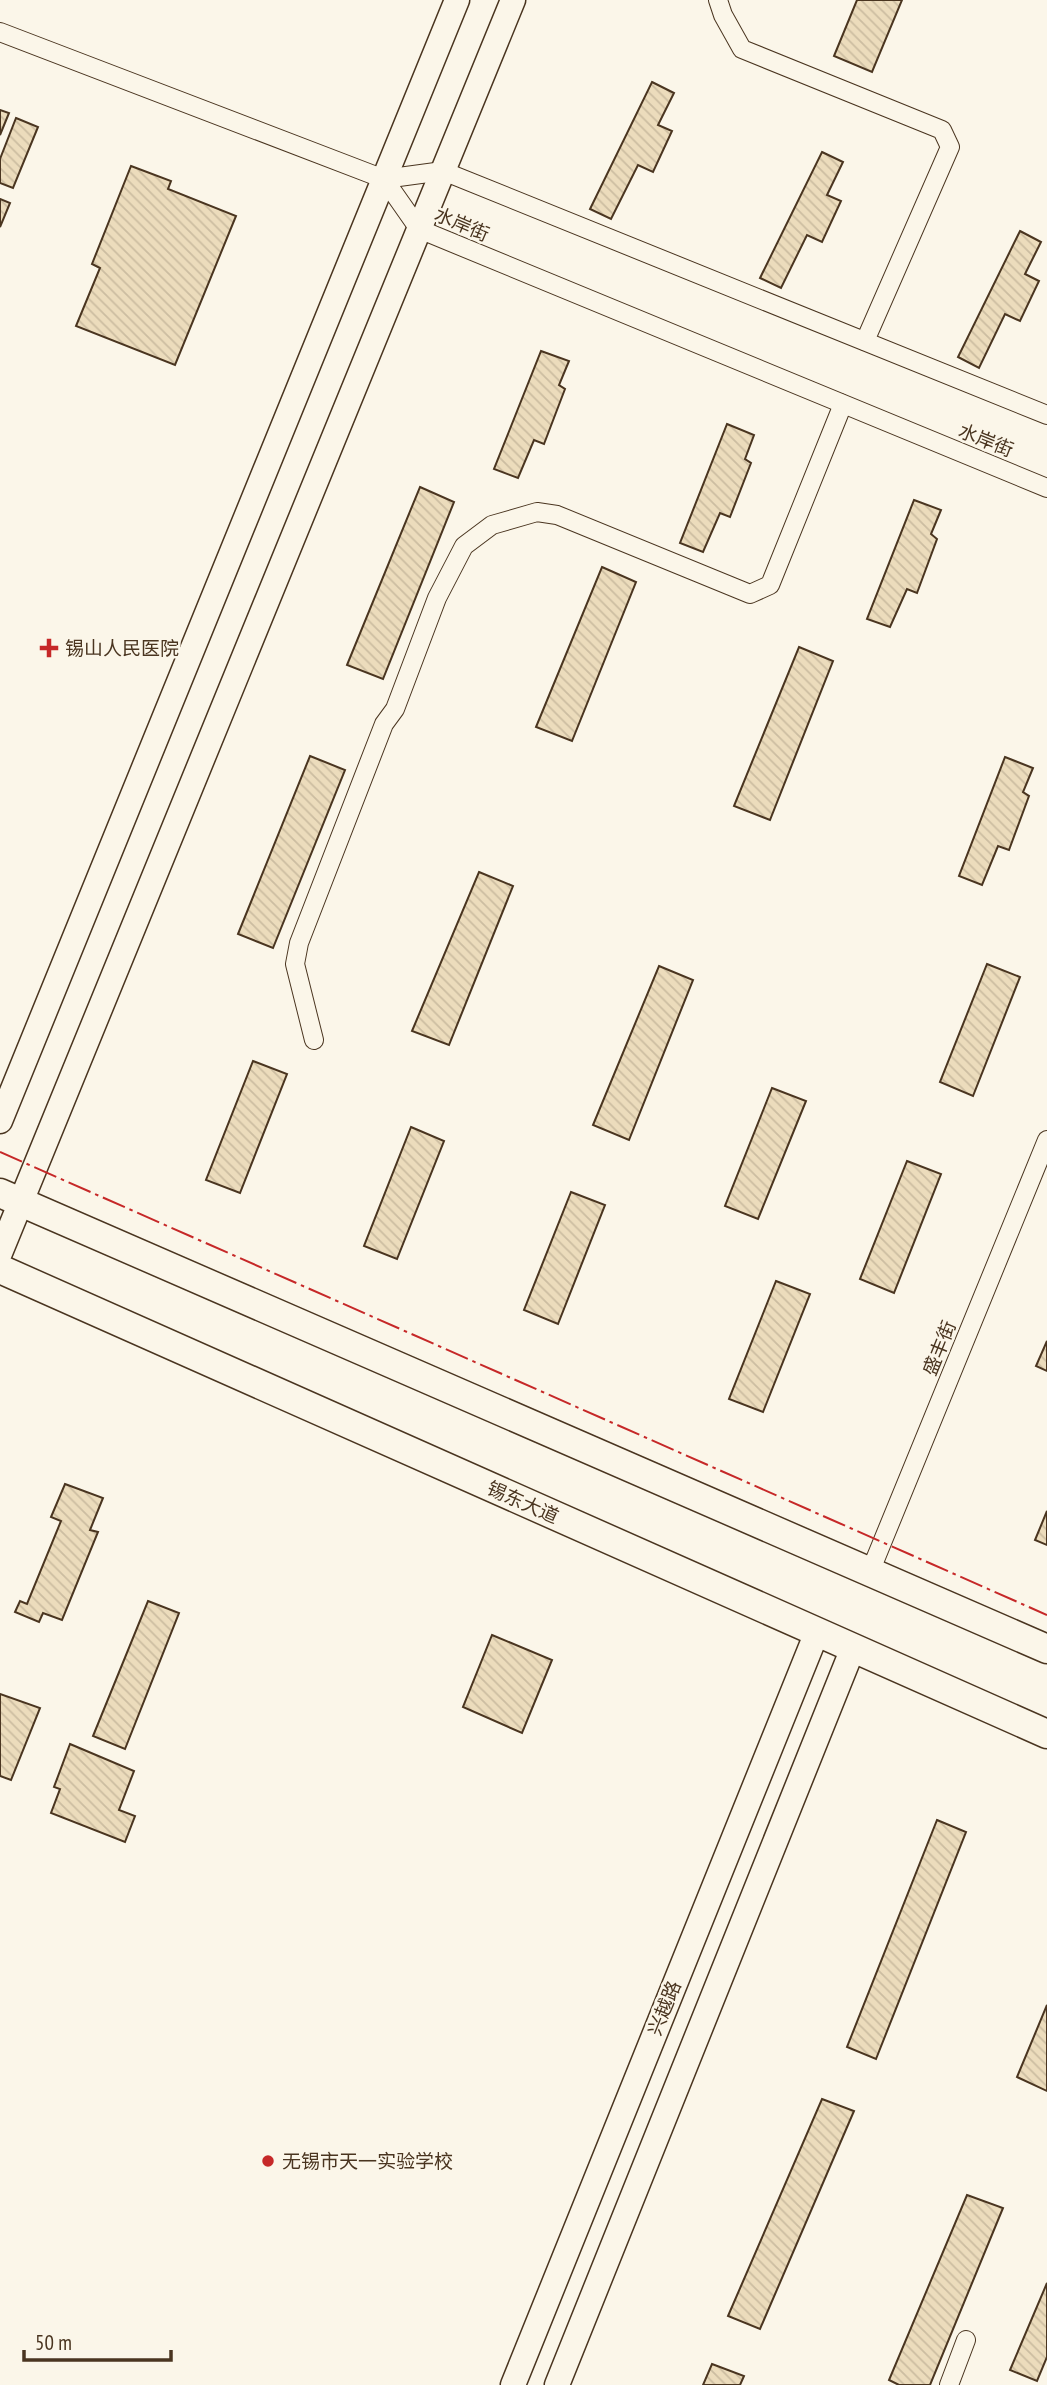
<svg xmlns="http://www.w3.org/2000/svg" width="1047" height="2385" viewBox="0 0 1047 2385" font-family="'PT Sans Narrow','Noto Sans SC',sans-serif">
	<style>
		.building { fill: url(#building-back-hatch); stroke: #4a3520; stroke-width: 2 }
		.lines { fill: none; stroke-linecap: round; stroke-linejoin: round }
		.street-casing { stroke: #4a3520; stroke-width: 20 }
		.secondary-casing { stroke: #4a3520; stroke-width: 27 }
		.primary-casing { stroke: #4a3520; stroke-width: 31 }
		.street { stroke: #fbf6e9; stroke-width: 18 }
		.secondary { stroke: #fbf6e9; stroke-width: 24 }
		.primary { stroke: #fbf6e9; stroke-width: 28 }
		.power { stroke: #c62828; stroke-width: 2; stroke-dasharray: 24 5 3.5 5; stroke-linecap: butt }
		.poi-dot { fill: #c62828; stroke: #fbf6e9; stroke-width: 2.5 }
		.labels { text-anchor: middle; dominant-baseline: central; stroke-width: 5; stroke-linejoin: round; paint-order: stroke }
		.street-label { font-size: 19px; fill: #4a3520; stroke: #fbf6e9 }
		.poi-label { font-size: 19px; fill: #4a3520; stroke: #fbf6e9; text-anchor: start }
	</style>
	<defs>
		<pattern id="building-back-hatch" width="6" height="6" patternUnits="userSpaceOnUse" patternTransform="scale(1.75)"><rect width="6" height="6" fill="#ecdcbc"/><path d="M-1 5l2 2M0 0l6 6M5-1l2 2" fill="none" stroke="#ccbda1"/></pattern>
	</defs>
	<rect width="100%" height="100%" fill="#fbf6e9"/>
	<!-- building -->
	<g class="building">
		<path d="M857,0h45l-30,72 -38,-16z"/>
		<path d="M652,82l22,11 -16,32 14,6 -19,41 -15,-7 -27,54 -21,-10z"/>
		<path d="M0,110l9,3 -9,22z"/>
		<path d="M16,118l22,9 -25,61 -13,-5v-24z"/>
		<path d="M822,152l21,10 -16,33 14,6 -19,41 -15,-7 -26,53 -21,-10z"/>
		<path d="M131,166l40,15 -3,8 68,27 -61,149 -99,-39 24,-58 -8,-4z"/>
		<path d="M0,199l10,4 -10,24z"/>
		<path d="M1020,231l21,11 -16,32 14,7 -19,40 -15,-7 -26,54 -21,-11z"/>
		<path d="M541,351l28,10 -10,24 6,4 -21,55 -10,-4 -16,38 -24,-9z"/>
		<path d="M727,424l27,11 -9,24 6,4 -21,54 -10,-4 -17,39 -23,-9z"/>
		<path d="M420,487l34,15 -71,177 -36,-14z"/>
		<path d="M914,500l27,10 -10,24 6,5 -20,54 -10,-4 -17,38 -23,-8z"/>
		<path d="M602,567l34,15 -64,159 -36,-14z"/>
		<path d="M799,647l34,14 -63,159 -36,-14z"/>
		<path d="M310,756l35,14 -72,178 -35,-14z"/>
		<path d="M1005,757l28,11 -10,24 6,4 -20,54 -11,-4 -16,39 -23,-9z"/>
		<path d="M479,872l34,14 -64,159 -37,-14z"/>
		<path d="M987,964l33,13 -47,119 -33,-14z"/>
		<path d="M659,966l34,14 -64,160 -36,-15z"/>
		<path d="M253,1061l34,13 -47,119 -34,-13z"/>
		<path d="M772,1088l34,13 -48,118 -33,-13z"/>
		<path d="M411,1127l33,14 -47,118 -33,-13z"/>
		<path d="M907,1161l34,13 -47,119 -34,-14z"/>
		<path d="M571,1192l34,13 -47,119 -34,-14z"/>
		<path d="M776,1281l34,13 -47,118 -34,-13z"/>
		<path d="M1047,1341v30l-11,-5z"/>
		<path d="M65,1484l38,14 -13,32 8,2 -36,88 -19,-7 -4,9 -24,-10 5,-11 7,3 34,-83 -10,-4z"/>
		<path d="M1047,1511v34l-12,-5z"/>
		<path d="M148,1601l31,12 -54,136 -32,-13z"/>
		<path d="M492,1635l60,25 -30,73 -59,-26z"/>
		<path d="M0,1694l40,14 -29,72 -11,-4z"/>
		<path d="M70,1744l64,27 -15,39 16,6 -10,26 -74,-29 9,-24 -6,-2z"/>
		<path d="M937,1820l29,12 -90,227 -29,-12z"/>
		<path d="M1047,2005v86l-30,-14z"/>
		<path d="M822,2099l32,12 -94,218 -32,-13z"/>
		<path d="M967,2195l36,13 -73,177h-31l-10,-5z"/>
		<path d="M1047,2283v74l-10,24 -27,-11z"/>
		<path d="M712,2364l32,12 -4,9h-37z"/>
	</g>
	<g class="lines">
		<!-- street casing -->
		<g class="street-casing">
			<g id="street">
				<path d="M718,0l5,15 19,34 200,81 8,17 -85,194"/>
				<path d="M0,32l384,147 59,-8 604,244"/>
				<path d="M384,179l35,50 628,259"/>
				<path d="M314,1040l-19,-76 4,-21 85,-219 11,-15 42,-111 27,-52 28,-21 45,-13 20,3 193,79 20,-9 71,-176 -1,-6"/>
				<path d="M870,1572l177,-432"/>
				<path d="M949,2385l17,-45"/>
			</g>
		</g>
		<!-- secondary casing -->
		<g class="secondary-casing">
			<g id="secondary">
				<path d="M0,1121l457,-1121"/>
				<path d="M0,1253l513,-1253"/>
				<path d="M513,2385l304,-753"/>
				<path d="M557,2385l296,-737"/>
			</g>
		</g>
		<!-- primary casing -->
		<g class="primary-casing">
			<g id="primary">
				<path d="M0,1193l1047,456"/>
				<path d="M0,1269l1047,465"/>
			</g>
		</g>
		<!-- street -->
		<use href="#street" class="street"/>
		<!-- secondary -->
		<use href="#secondary" class="secondary"/>
		<!-- primary -->
		<use href="#primary" class="primary"/>
		<!-- power -->
		<path class="power" d="M0,1152l1047,463"/>
	</g>
	<!-- markers -->
	<g class="poi-dot">
		<path d="M45.5 637.5h7v7h7v7h-7v7h-7v-7h-7v-7h7z"/>
		<circle cx="268" cy="2161" r="7"/>
	</g>
	<g class="labels">
		<!-- street labels -->
		<g class="street-label">
			<text transform="translate(462 224) rotate(23)">水岸街</text>
			<text transform="translate(986 440) rotate(22)">水岸街</text>
			<text transform="translate(939 1348) rotate(-68)">盛丰街</text>
			<text transform="translate(523 1502) rotate(24)">锡东大道</text>
			<text transform="translate(664 2008) rotate(-68)">兴越路</text>
		</g>
		<!-- poi labels -->
		<g class="poi-label">
			<text x="65" y="648">锡山人民医院</text>
			<text x="282" y="2161">无锡市天一实验学校</text>
		</g>
	</g>
	<!-- scale -->
	<path d="M24 2350v10h147v-10" fill="none" stroke="#4a3520" stroke-width="3.5"/>
	<text x="35" y="2350" font-size="21" fill="#4a3520" stroke="#fbf6e9" stroke-width="5" paint-order="stroke">50 m</text>
</svg>
